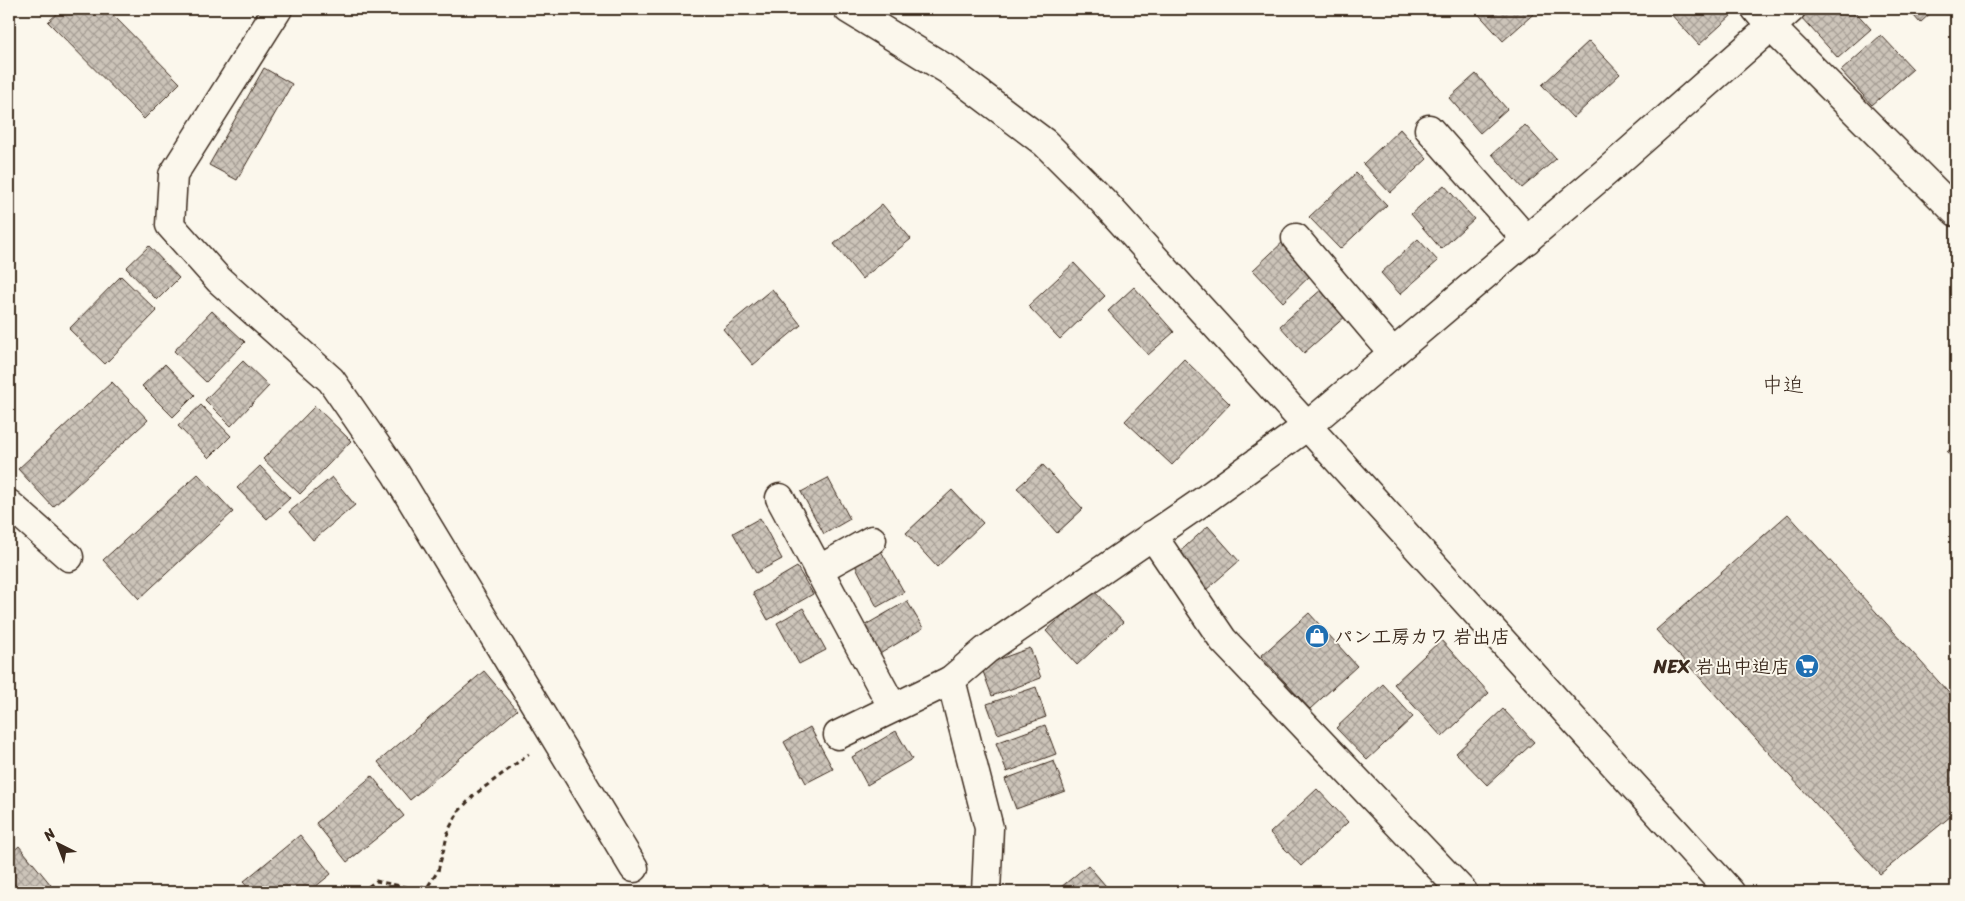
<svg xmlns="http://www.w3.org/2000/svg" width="1965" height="901" viewBox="0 0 1965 901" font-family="Sriracha,'Klee One',sans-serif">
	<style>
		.building { fill: url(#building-cross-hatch); stroke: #3b2a1e }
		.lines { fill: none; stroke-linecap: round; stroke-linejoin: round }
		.minor-casing { stroke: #3b2a1e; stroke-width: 31 }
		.path { stroke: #3b2a1e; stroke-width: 3; stroke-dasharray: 5 4; stroke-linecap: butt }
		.minor { stroke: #fbf7ec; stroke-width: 28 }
		.labels { text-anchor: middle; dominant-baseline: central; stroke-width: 4; stroke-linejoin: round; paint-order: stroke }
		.poi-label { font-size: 19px; font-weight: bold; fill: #3b2a1e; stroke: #fbf7ec; text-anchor: start }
		.quarter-label { font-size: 21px; fill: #3b2a1e; stroke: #fbf7ec }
	</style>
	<defs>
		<pattern id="building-cross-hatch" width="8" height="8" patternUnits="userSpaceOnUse" patternTransform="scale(1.25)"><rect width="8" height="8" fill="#ccc4b9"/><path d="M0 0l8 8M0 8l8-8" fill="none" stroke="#a79f96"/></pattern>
	</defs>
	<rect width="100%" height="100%" fill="#fbf7ec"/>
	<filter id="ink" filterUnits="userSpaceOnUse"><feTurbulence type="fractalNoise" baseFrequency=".02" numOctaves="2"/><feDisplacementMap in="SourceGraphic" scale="10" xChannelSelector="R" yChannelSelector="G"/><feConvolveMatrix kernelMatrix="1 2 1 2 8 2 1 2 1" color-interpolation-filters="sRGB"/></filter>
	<g filter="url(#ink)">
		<!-- building -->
		<g class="building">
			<path d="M62,9h45l73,74 -36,36 -96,-97z"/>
			<path d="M1474,9h65l-36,32z"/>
			<path d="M1670,9h56l6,6 -33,30 -31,-34z"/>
			<path d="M1808,9h45l18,20 -33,29 -38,-42z"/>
			<path d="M1908,9h27l-15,14z"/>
			<path d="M1881,35l32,34 -41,36 -31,-34z"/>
			<path d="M1589,41l31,33 -47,44 -31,-33z"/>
			<path d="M264,68l28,16 -55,96 -28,-15z"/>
			<path d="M1476,74l31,35 -27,24 -31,-35z"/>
			<path d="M1525,125l31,34 -34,29 -30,-34z"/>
			<path d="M1400,129l27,30 -37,34 -27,-29z"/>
			<path d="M1356,173l31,32 -47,44 -31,-32z"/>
			<path d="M1444,185l30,34 -33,30 -30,-35z"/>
			<path d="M882,204l29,35 -49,40 -28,-35z"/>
			<path d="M1418,239l20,22 -38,33 -19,-21z"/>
			<path d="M1285,240l29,32 -31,30 -30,-32z"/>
			<path d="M149,246l30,32 -22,22 -31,-32z"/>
			<path d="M1074,263l31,33 -45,43 -32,-33z"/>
			<path d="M121,276l36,35 -52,53 -36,-35z"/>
			<path d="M1134,287l40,45 -26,23 -40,-44z"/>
			<path d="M1323,288l24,27 -43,38 -24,-27z"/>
			<path d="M772,289l29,36 -48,40 -30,-36z"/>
			<path d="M212,311l33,31 -39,40 -32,-31z"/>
			<path d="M1184,359l46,45 -58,61 -47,-44z"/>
			<path d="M243,361l26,25 -38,40 -26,-26z"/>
			<path d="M165,364l30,31 -22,22 -31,-31z"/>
			<path d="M112,382l36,38 -95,87 -35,-38z"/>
			<path d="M201,405l30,31 -22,22 -31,-32z"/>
			<path d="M315,406l36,35 -51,53 -37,-35z"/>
			<path d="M1956,444v18l-9,-10z"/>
			<path d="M1043,465l40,44 -26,24 -40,-45z"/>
			<path d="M260,466l30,32 -23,21 -30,-31z"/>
			<path d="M198,474l35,38 -94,87 -36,-39z"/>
			<path d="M332,477l23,28 -42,35 -24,-28z"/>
			<path d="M828,478l22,41 -26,15 -23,-42z"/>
			<path d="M952,490l31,33 -46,44 -31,-34z"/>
			<path d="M1788,514l168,187v111l-76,62 -224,-244z"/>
			<path d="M760,518l22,41 -26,14 -23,-40z"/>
			<path d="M1208,526l31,35 -33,29 -31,-34z"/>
			<path d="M881,551l23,41 -27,15 -22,-42z"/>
			<path d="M797,567l16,27 -45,26 -15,-27z"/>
			<path d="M1092,589l31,33 -46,43 -31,-34z"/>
			<path d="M907,601l16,27 -45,27 -16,-28z"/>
			<path d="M803,608l23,42 -27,14 -22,-41z"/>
			<path d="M1309,613l48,53 -47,43 -49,-53z"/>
			<path d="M1441,640l48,53 -47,44 -48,-53z"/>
			<path d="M1030,648l11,30 -49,18 -11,-30z"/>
			<path d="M484,671l33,39 -107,90 -32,-38z"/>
			<path d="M1383,684l30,33 -46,43 -31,-32z"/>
			<path d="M1036,687l10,30 -48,17 -11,-30z"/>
			<path d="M1503,709l31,33 -47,43 -31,-32z"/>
			<path d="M1045,725l11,29 -49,18 -11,-29z"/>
			<path d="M810,727l23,42 -27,14 -22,-41z"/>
			<path d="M896,731l16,28 -45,26 -15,-28z"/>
			<path d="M1054,761l11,30 -49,18 -11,-30z"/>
			<path d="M372,776l32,40 -57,46 -31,-39z"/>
			<path d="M1317,789l31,33 -47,44 -31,-33z"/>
			<path d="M300,835l31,39 -22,18h-57l-9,-10z"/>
			<path d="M19,846l32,39 -9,7h-33v-37z"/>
			<path d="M1088,865l23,27h-56z"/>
			<path d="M763,884l8,8h-17z"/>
		</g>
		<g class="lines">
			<!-- minor casing -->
			<g class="minor-casing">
				<g id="minor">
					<path d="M278,9l-105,166 -3,50 49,55 112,100 65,94 238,394"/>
					<path d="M848,9l100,61 97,73 57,57 628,692"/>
					<path d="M1756,9l15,18 185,185"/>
					<path d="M1429,129l98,111"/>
					<path d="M1296,238l97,115"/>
					<path d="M780,498l113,210"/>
					<path d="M9,504l60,53"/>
					<path d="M1152,535l71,105 240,252"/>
					<path d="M818,570l54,-30"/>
					<path d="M838,735l113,-55"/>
					<path d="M986,892l3,-64 -38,-148 35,-30 217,-149 103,-74 300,-255 185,-163"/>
				</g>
			</g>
			<!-- path -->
			<path class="path" d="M361,892l15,-11 40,8 12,-3 10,-15 11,-42 10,-18 15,-16 55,-41"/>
			<!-- minor -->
			<use href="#minor" class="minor"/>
		</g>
	</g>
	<!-- icons -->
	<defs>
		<g id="shop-disc" transform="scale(1.25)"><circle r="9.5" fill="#1f6fb2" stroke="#fbf7ec"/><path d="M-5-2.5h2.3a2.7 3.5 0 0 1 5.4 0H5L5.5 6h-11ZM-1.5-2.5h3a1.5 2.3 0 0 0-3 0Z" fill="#fff"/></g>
		<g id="supermarket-disc" transform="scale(1.25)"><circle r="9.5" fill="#1f6fb2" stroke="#fbf7ec"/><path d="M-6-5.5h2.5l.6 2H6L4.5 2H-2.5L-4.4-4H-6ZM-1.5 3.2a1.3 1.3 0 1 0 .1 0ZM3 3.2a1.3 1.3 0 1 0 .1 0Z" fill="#fff"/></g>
	</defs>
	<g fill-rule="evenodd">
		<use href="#shop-disc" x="1317" y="636"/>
		<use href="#supermarket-disc" x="1807" y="666"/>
	</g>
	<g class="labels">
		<!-- poi labels -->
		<g class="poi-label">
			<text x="1334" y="636">パン工房カワ 岩出店</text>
			<text x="1790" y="666" text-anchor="end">NEX 岩出中迫店</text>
		</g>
		<!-- quarter labels -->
		<g class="quarter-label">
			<text x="1783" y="385">中迫</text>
		</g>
	</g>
	<!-- margin -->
	<rect width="1965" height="901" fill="none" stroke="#fbf7ec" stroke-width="30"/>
	<rect x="15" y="15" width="1935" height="871" fill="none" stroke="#3b2a1e" stroke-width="2" filter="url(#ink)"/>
	<!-- north arrow -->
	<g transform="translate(58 844) rotate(318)" stroke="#fbf7ec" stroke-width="4" paint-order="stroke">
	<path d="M0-4L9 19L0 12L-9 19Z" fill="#3b2a1e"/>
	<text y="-8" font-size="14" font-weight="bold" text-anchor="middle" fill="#3b2a1e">N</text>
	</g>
</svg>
